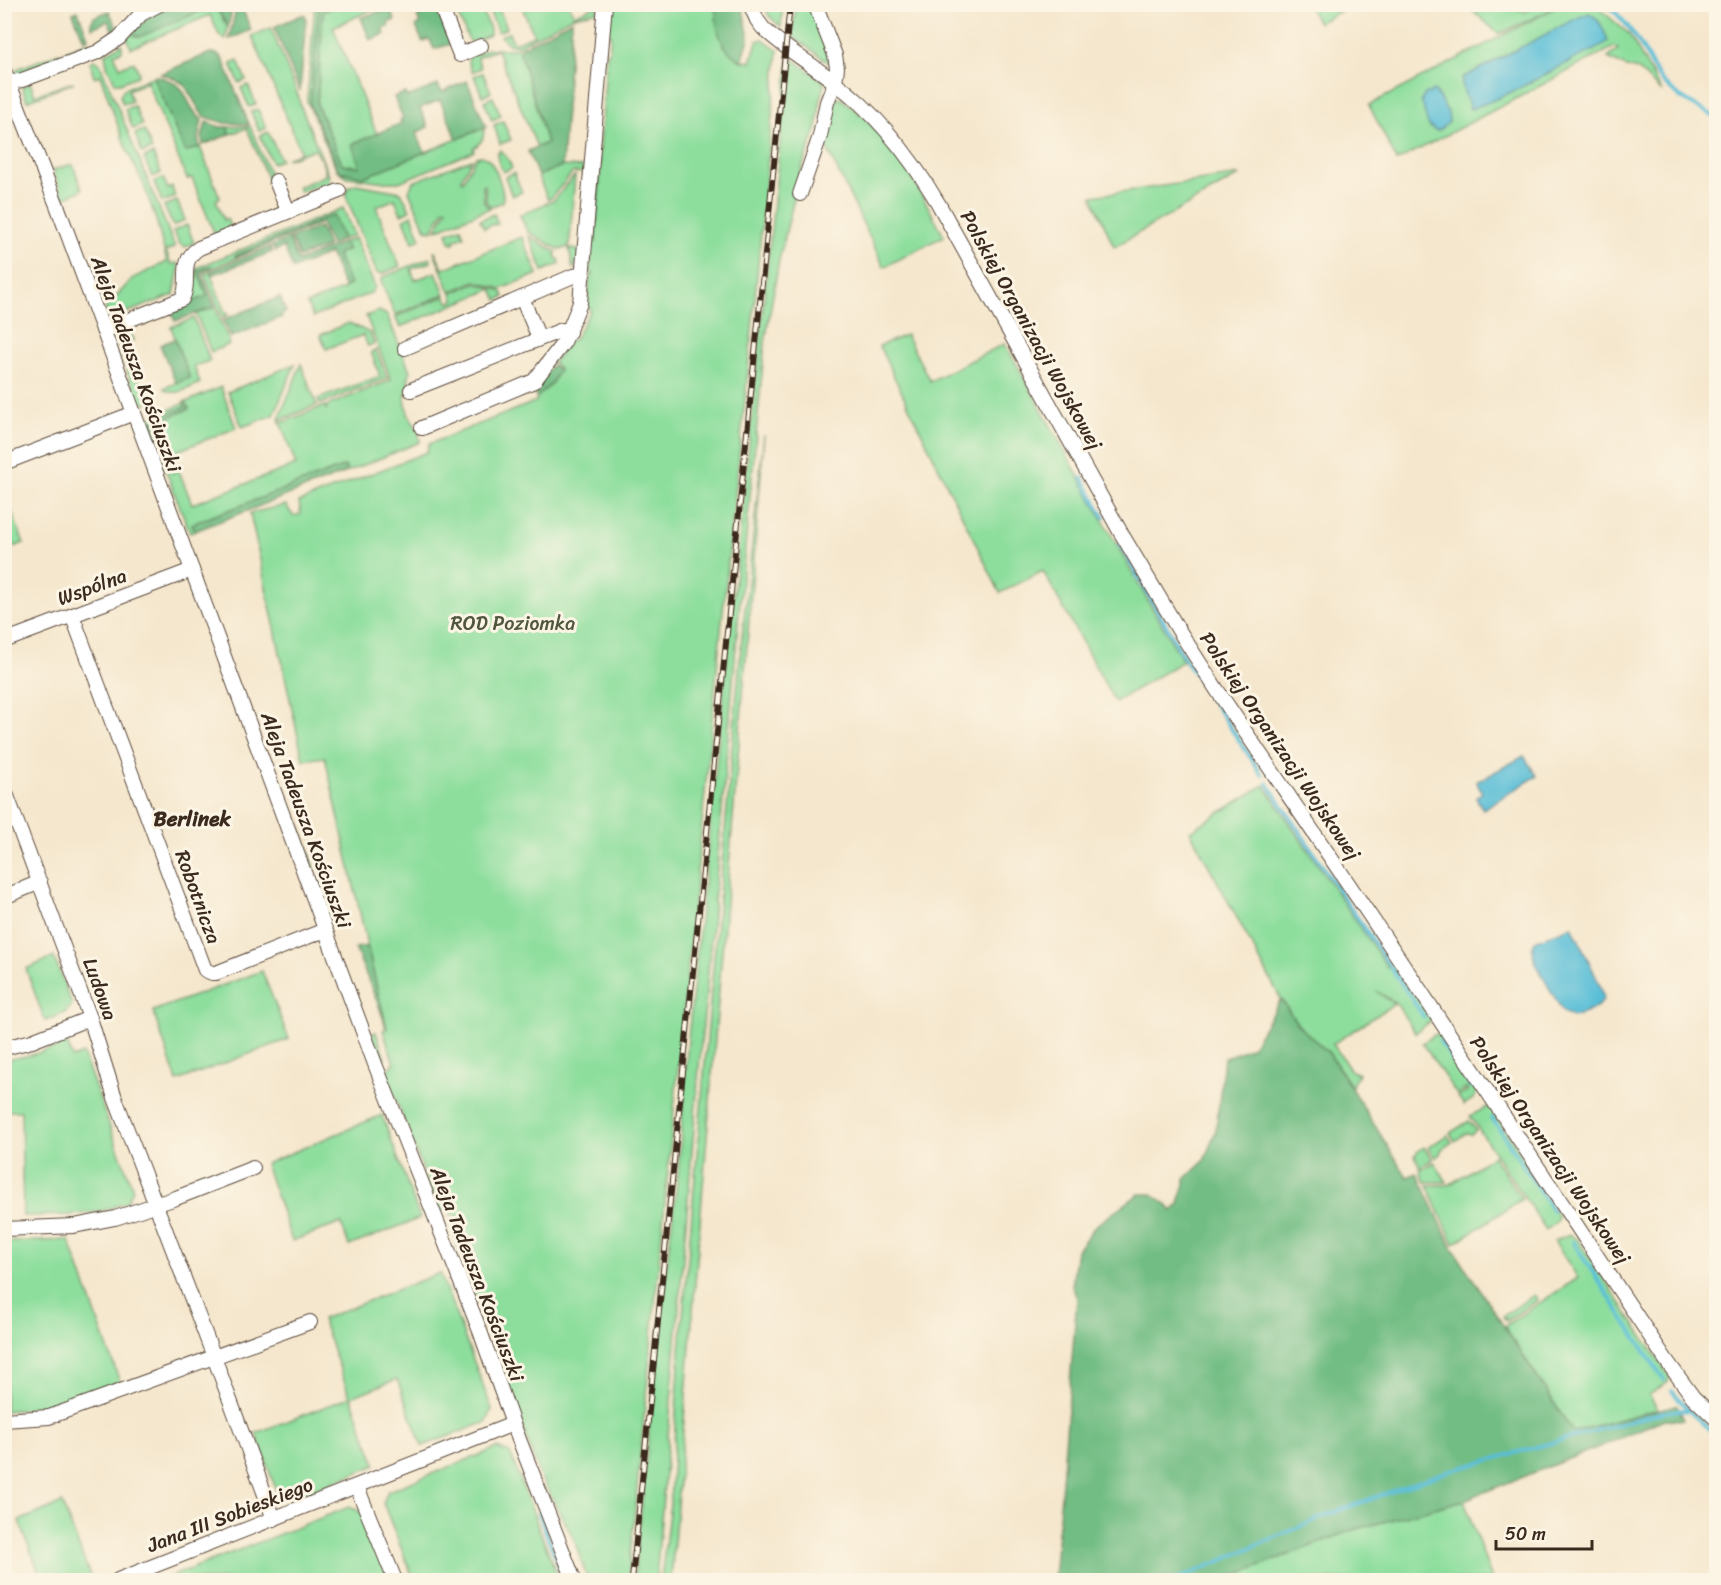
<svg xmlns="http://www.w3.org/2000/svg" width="1721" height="1585" viewBox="0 0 1721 1585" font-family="Sriracha,sans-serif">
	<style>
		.green { fill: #8dde9d; stroke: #64845e; stroke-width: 1.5 }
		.forest { fill: #72bd84; stroke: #567451; stroke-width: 1.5 }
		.water { fill: #59bed7; stroke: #4a747a; stroke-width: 1.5 }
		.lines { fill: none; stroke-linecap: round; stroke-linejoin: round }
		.stream { stroke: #59bed7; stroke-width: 4 }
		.minor-casing { stroke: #574638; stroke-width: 16 }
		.minor { stroke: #fff; stroke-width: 14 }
		.rail-casing { stroke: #3b2a1e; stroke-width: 6 }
		.rail { stroke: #fcf5e5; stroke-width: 4; stroke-dasharray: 11; stroke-linecap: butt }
		.labels { text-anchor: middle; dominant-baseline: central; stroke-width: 6; stroke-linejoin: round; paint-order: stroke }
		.street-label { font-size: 20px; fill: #3b2a1e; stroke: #fcf5e5 }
		.park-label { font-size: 20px; fill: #50573e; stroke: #fcf5e5 }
		.neighbourhood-label { font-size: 21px; font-weight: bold; fill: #3b2a1e; stroke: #fcf5e5 }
	</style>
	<rect width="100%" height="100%" fill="#fcf5e5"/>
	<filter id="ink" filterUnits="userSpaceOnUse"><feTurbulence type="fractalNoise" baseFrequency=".0167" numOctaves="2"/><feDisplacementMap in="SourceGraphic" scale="12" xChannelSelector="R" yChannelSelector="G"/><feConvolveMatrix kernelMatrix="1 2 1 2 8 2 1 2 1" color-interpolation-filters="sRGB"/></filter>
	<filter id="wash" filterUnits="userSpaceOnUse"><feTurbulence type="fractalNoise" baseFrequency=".008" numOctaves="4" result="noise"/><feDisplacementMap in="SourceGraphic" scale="24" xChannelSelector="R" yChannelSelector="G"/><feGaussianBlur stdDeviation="1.35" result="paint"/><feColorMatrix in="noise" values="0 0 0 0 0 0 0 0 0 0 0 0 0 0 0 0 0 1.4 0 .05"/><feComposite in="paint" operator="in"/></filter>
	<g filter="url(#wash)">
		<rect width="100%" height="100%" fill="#f5e7cd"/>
		<!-- green -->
		<g class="green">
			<path d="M340,4l22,1 12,4 -41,18 44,107 -25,10 8,23 -18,-3 -25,-60 6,-92z"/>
			<path d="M1465,4l50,1 3,4 7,3 12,-7h58l34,29 33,58 -24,-22 -12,-3 -18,-9 10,-9 -4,-2 -217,114 -28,-56 186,-97 -56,26z"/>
			<path d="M198,5h16l14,22 -3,13 -6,-5 -9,-20 -79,33 -4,-10 4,-5 8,4 61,-26z"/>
			<path d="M315,5h4l-9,100 29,66 25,6 120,-49c0,10 -2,15 -11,20l1,3 -75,31h-14l-37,-5 -11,-7 -30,-69z"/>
			<path d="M454,5h26l10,24v6l-20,8z"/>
			<path d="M521,5h48l5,10 23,-10 1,6 -27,6 -52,29 -9,-1 -10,-9 9,-3 5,10 20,-8z"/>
			<path d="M610,5h105l2,14 22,41 12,2 6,-21 6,-2 15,11 -28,301 -33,318 -89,911h-40l-15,-43 -32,-59 -84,-233 -2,-11 4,-17 -9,-3 -1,-5 -10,3 -53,-139 8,-10 -11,-33 3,-1 -61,-272 -22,3 -53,-247 36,-8 7,11 8,-2 -2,-12 128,-50 2,-8 108,-43 -1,-3 16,-15 7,-15 -6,-5 18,-24 3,1 17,-31 -4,-1 3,-33h3v-2l-3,-1 2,-31h3l6,-80h-2l5,-68h2l-2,-1 3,-39h2l2,-18 -3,-1z"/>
			<path d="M764,5h19l-2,22 -12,-11z"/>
			<path d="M796,5h13l23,60 -40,-29z"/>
			<path d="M1308,5h44l-34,18z"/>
			<path d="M499,9l8,19 -9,4 -8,-19z"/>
			<path d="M271,28l28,70 1,6 29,72v10l-4,4 -4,-6 -21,8 -2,-5 28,-12 -5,-18h-2l-4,-8 -27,10 -1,-1 14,-6 -49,-116z"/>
			<path d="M86,43l4,1 2,3 -25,11 -3,-6z"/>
			<path d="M122,44v7l-8,3 6,13 14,-5 5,11 -1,3 -18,7h-5l-8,-17 -2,-12z"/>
			<path d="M488,49h11l-22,8 4,11 -9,4 -4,-11 2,-5z"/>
			<path d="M500,49h19l28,94 -10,4 -40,-97z"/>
			<path d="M59,53l2,7 -44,15 -1,-5 1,-1z"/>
			<path d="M789,56l35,26v5l-4,16 -3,25 -16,42 -22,90 -14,82 -26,269 -33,385 -5,48 -45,536h-22l27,-267 17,-140 10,-134 15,-147z"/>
			<path d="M95,60l5,4 75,183 -9,4 5,13 7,-1 1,5 -5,27 -65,24 -4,-10 28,-31 34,-16 -11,-43 -13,-36 -17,-35 -26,-73 -6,2 -4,-15z"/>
			<path d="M238,61l8,19 -7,3 -8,-19z"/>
			<path d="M483,73l8,19 -9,4 -8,-20z"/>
			<path d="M153,77l32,75 15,-5 20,51 -4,2 8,20 3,-1 4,9 -16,7 -23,-57 -5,1 -40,-97 -19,8 4,11 -9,3 -3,-9 4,-6 21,-9 2,2 -1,-3z"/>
			<path d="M73,82v1l-46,18 -5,-14 8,-4 5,12z"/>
			<path d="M248,85l8,19 -7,3 -8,-19z"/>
			<path d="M493,97l8,19 -9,4 -8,-19z"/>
			<path d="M838,98l4,1c8,7 17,13 25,21 33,32 55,75 77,116l-60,31 -60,-125 10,-37z"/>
			<path d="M134,106l8,19 -9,4 -8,-20z"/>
			<path d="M258,109l8,19 -7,3 -8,-19z"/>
			<path d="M503,121l8,19 -11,4 -6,-19z"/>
			<path d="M250,126l30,73v7l-5,4 -4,-8 5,-2 -29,-72 -17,6 -3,-7z"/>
			<path d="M144,130l8,19 -10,4 -7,-19z"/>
			<path d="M268,132l13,28 -9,3 -12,-27z"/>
			<path d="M500,150l8,9 4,9 -9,4c-3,-7 -9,-15 -3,-22z"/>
			<path d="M153,154l8,19 -9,4 -8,-19z"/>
			<path d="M481,156c4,1 5,1 8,4 7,8 17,33 13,42l-11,5 -5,-5 -1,-17h-2l1,18 6,5 -54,22 11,-21 -2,-1 -13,23 -6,-2 -2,-3 -15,-35 4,-9 59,-23 -11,20 2,2 13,-24z"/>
			<path d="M69,165h4l9,24 -2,2 -17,7 -10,-28z"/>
			<path d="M562,166l24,1 -1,6 -12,-1 -22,26 -3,2 -10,-24z"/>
			<path d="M514,173l8,19 -10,4 -7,-19z"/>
			<path d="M575,175l-6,74 10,1 -1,12 -5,7c-3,-8 -1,-14 -5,-22l-9,3 -32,-19 -7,-16 34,-15z"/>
			<path d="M1240,175l-126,72 -22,-51z"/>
			<path d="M163,178l5,11 4,-2 3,10 -13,5 -8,-20z"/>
			<path d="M356,184l45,8 9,18 -9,4 -6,-15 -19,8 24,59 -18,8 -5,-1 -4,-9 -27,-68 2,-9z"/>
			<path d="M177,201l8,19 -12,6 -9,-20z"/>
			<path d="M343,208l11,27 -11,4 -10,-24 -98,41 1,2 -24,10 -1,-2 -14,5 11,25 -37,14 19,-10 2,-22h3l1,-10z"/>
			<path d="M494,214l4,10 -3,1 -1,-1 -10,4 -4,-8z"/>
			<path d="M412,215l8,22 -1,3 -6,2 -9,-23z"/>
			<path d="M187,225l7,18 -9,4 -5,-3 -7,-13z"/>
			<path d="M461,228l3,8 -10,4 1,2 -4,2 -4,-11z"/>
			<path d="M529,236l27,16v2l-1,1 2,4h2l1,5 -17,7z"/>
			<path d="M522,237l16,37 -37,15 -26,-8 -25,11 -16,-41h1l8,18z"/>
			<path d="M355,238l20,49 -4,6 -58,24 -6,-13 37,-15v-2l6,-2 -13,-31 10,-4 -3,-8z"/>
			<path d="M430,258l1,4 -20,7 4,11 21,-8 9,22 -50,21 -14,-34 2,-4z"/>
			<path d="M210,272l15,40 3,3 -6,2 -18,-43z"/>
			<path d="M475,283l27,8 2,6 -7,3 -5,-11 -92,38 -5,-10 50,-21 4,7 5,-2 -2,-8z"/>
			<path d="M215,307l15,37 -19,8 -15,-38z"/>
			<path d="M379,311l8,4 23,56 -5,27 3,16 10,16 2,12 -73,30 -2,-6 -153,58 3,7 -5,2 -43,-111 2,-4 72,-31 15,41 -64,25 20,51 104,-39 -17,-46 22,-55 16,41 -37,15 1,3 43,-17 3,4 -1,-4 65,-26 -25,-64z"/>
			<path d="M194,318l16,43 -16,5 6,17c-12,5 -25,15 -36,5l25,-10 -18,-51z"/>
			<path d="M349,323l21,10 4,11 -6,2 -5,-11 -37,14 -6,-14z"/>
			<path d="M127,326l6,14 -8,4 21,51 8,-3 -2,8 -6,4 -8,-2 -19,-55 -7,-13 1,-3z"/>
			<path d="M906,335l24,46 74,-37 9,14 127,229 43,74 -68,41 -72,-131 -43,22 -121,-247z"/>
			<path d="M376,350l11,28 -67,26 -2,-5 62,-23 -9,-24z"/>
			<path d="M295,364l-21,51 -32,12 -14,-35z"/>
			<path d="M764,435l-93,1145h-10l9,-76 10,-154 61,-703z"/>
			<path d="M4,493l20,50 -19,7h-1z"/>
			<path d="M1264,785l124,183 7,-3 37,55 -17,13 -19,-30 -20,-12 18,13 -61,40 17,26 9,4 -5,6 -2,7 -23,-34 -31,-28 -17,-26 -91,-168z"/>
			<path d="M295,815l20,53 -6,2 -19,-52z"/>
			<path d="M319,878l13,36 -5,2 -14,-36z"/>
			<path d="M54,957l18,48 -7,8 -20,8 -19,-52z"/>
			<path d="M262,971l27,68 -112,42 -24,-70z"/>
			<path d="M376,1032l9,26 -5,1 -9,-25z"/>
			<path d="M1436,1034l7,2 29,43 -3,2 8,12 -4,6 -9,6 -6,-8 9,-6v-3l-10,7 -35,-52z"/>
			<path d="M68,1044l4,14 11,-4 50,135 -6,13 -29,10 -27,3 -48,1 -2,-105h-16v-51l26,-5z"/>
			<path d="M1487,1107l5,3 48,72 -3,3 20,29c3,9 -5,11 -11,16l-76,-114z"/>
			<path d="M382,1115l38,103 -71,28 -8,-23 -49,18 -27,-77z"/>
			<path d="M1469,1121l7,9 -5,4 -5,-1 -11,8 -5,-8z"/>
			<path d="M1447,1135l5,7 -11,8 -1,4 -5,4 -7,-10z"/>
			<path d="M1424,1147l8,12 -12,9 -5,-12 2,-4z"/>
			<path d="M1493,1156l29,43 -68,45 -27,-59h22z"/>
			<path d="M1434,1162l13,20h-22l-5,-11z"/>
			<path d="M1569,1234l9,6 92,137 -2,5 -19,13 9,14 -85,23 -69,-106 74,-48 -24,-37z"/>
			<path d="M69,1240l51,142c-38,14 -75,27 -115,29v-169z"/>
			<path d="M440,1273l52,136 -5,13 -65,24 -25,-67 -46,18 25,68 -85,34 -14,-6 -21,-60 94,-36 -28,-78z"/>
			<path d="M1534,1295l4,5 -32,21 -3,-5z"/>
			<path d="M497,1448l13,5 49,127h-145l-31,-77 5,-12z"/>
			<path d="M1464,1500l28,80h-270l131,-50z"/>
			<path d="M62,1503l29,75 -7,2h-42l-23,-59z"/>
			<path d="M349,1507l13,5 27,68h-227z"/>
		</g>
		<!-- forest -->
		<g class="forest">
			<path d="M174,5h24l3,6 -62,26 -8,-4 21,-19z"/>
			<path d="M215,5h18l-5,22z"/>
			<path d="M237,5h14l-9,3 9,22 -22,9z"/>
			<path d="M319,5h21l-17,7 -6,93 25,59 18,3 -8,-23 50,-21 -2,-3 3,-2 -9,-21 11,-4 2,4 31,-12 4,7 25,-11 19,46 -29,12 -17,-39 -20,8 8,19 -12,6 9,19 -61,25 -25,-6 -29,-66z"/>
			<path d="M715,5h27l7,33 -7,23c-25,-12 -25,-33 -27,-56z"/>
			<path d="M389,8l6,12 -7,3 1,4 -6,2 2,5 -15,6 -9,-22z"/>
			<path d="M436,8l15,36 -17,5 -4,-9 -3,-1 -3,3 -1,-2 -1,1 -6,-15 4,-2 -3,-8z"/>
			<path d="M78,11l10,27 -4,2 -11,-27z"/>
			<path d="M109,11l8,17 -4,3 -5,-10 -16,7 -1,-5 3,-6z"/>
			<path d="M302,15h3l1,3 -6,73 -26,-64z"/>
			<path d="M572,20l-10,146 -24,10 -10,-25 19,-8 -28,-94z"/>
			<path d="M210,53l8,1 5,6 26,64 -25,-1 -21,-7 -19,-32 -14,-8 -10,-2z"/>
			<path d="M156,76c38,9 24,25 46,44l-4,19 2,8 -15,5 -32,-75z"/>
			<path d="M206,122l14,5h7l3,7 -27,11 -1,-7z"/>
			<path d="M597,180l3,1 -5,61 -3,-1z"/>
			<path d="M333,215l10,24 -12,6 -10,-22 -85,35 -1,-2z"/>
			<path d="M320,227l8,19 -29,11 -8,-19z"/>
			<path d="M289,239l9,22 46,-19 4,8 -11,4 13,31 -6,2 -14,-34 -37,16 -9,-22 -9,4 -3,-5z"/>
			<path d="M270,247l2,5 -60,23 -1,-4z"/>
			<path d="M211,266l1,2 -11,5 14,34 -40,14 -4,-11 36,-14 -10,-25z"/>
			<path d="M280,297l6,15 -5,3 1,2 -51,20 -8,-17z"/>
			<path d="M175,339l15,39 -14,5 -16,-38z"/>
			<path d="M552,365l7,5 -7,13 -15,14 -4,-8z"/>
			<path d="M186,401l3,8 -33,14 18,49 -1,1 -21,-53 33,-13 -1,-5z"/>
			<path d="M345,466l2,6 -152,59 -3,-7z"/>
			<path d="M367,946l20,83 -8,-23 -24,-58z"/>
			<path d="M1281,999l17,26 31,28 78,124 10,-4 35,74 121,185 104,-27 7,15 -20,-1 -65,28 -135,53 -111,30 -131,50h-168l23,-282 -5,-12 5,-36 18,-24 44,-32h13l13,9 7,8 7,-7 6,-25 19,-18 12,-31 8,-72 28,-11z"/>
		</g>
		<!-- water -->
		<g class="water">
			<path d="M1589,13c11,6 15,17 19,28 -10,9 -24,13 -37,20 -33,17 -65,36 -101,48 -3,-12 -9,-18 -8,-31l113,-59z"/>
			<path d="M1435,91l13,21 1,10 -11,9c-15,-3 -11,-19 -17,-30l4,-7z"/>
			<path d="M1524,756l13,20 -54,33 -7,-11 6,-6 -6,-10z"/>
			<path d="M1572,926l27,57 5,15c-7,12 -19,15 -31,19l-10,-5 -28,-49 -3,-15 3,-7z"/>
		</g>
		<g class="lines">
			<!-- stream -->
			<g class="stream">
				<path d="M1607,4c14,13 24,25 33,40 9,14 13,28 25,40 14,15 34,24 51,33"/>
				<path d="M1082,478l22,39"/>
				<path d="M1120,544l65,115 77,116"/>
				<path d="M1267,783l157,234"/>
				<path d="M1440,1041l31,45"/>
				<path d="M1492,1118l61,93"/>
				<path d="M1573,1242l91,138"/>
				<path d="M1672,1391l17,20 27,24"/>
				<path d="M539,1513l25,67"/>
				<path d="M1176,1580l156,-67 114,-41 214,-59 19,-3 10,1"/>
			</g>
		</g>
	</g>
	<g filter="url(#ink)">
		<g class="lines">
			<!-- minor casing -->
			<g class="minor-casing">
				<g id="minor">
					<path d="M440,4l20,51 21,-9"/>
					<path d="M750,4l7,16 6,8c21,20 47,35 70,53 44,32 77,75 105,122l183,330 57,96 39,61 183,270 266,400 27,37 23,22"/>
					<path d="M4,71l54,137 317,856 105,267 33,93 61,156"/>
					<path d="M4,84l18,-4 76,-28 21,-14 22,-24 19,-10"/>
					<path d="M276,181l12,30"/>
					<path d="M800,194l20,-58 7,-34 8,-20 2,-14 -2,-13 -20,-51"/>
					<path d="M522,298l17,40"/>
					<path d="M103,330l79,-31c10,-18 -5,-37 17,-51l140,-57"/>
					<path d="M405,348l168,-72 10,-1"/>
					<path d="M411,390l151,-60 7,2"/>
					<path d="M422,428l112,-47 30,-39 16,-39 25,-299"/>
					<path d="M4,463l130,-50"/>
					<path d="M72,615l133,355 7,3h4l109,-43"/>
					<path d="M4,641l188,-71"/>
					<path d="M4,788l86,230 25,80 99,259 60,162"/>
					<path d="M4,897l36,-15"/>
					<path d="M4,1048l28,-7 58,-23"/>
					<path d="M4,1229l70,-3 41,-8 61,-20 77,-30"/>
					<path d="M4,1420l45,-3 261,-95"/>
					<path d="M357,1487l38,93"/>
					<path d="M118,1580l395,-156"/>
				</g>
			</g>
			<!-- minor -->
			<use href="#minor" class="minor"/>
			<!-- rail casing -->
			<g class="rail-casing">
				<path id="rail" d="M632,1580l158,-1576"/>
			</g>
			<!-- rail -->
			<use href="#rail" class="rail"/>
		</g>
	</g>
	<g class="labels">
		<!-- street labels -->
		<g class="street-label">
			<text transform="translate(1031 330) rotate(61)">Polskiej Organizacji Wojskowej</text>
			<text transform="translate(136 364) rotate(70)">Aleja Tadeusza Kościuszki</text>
			<text transform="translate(92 587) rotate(-20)">Wspólna</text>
			<text transform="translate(1280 746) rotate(56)">Polskiej Organizacji Wojskowej</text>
			<text transform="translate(306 820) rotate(70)">Aleja Tadeusza Kościuszki</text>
			<text transform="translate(198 897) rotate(70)">Robotnicza</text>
			<text transform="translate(100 989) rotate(70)">Ludowa</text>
			<text transform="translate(1550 1150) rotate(56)">Polskiej Organizacji Wojskowej</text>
			<text transform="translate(477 1274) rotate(69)">Aleja Tadeusza Kościuszki</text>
			<text transform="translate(230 1515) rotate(-21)">Jana III Sobieskiego</text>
		</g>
		<!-- park labels -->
		<g class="park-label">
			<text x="513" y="623">ROD Poziomka</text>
		</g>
		<!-- neighbourhood labels -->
		<g class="neighbourhood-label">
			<text x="192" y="819">Berlinek</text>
		</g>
	</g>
	<!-- margin -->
	<rect width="1721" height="1585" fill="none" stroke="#fcf5e5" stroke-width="24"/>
	<!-- scale -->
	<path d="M1496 1540v9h96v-9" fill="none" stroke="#3b2a1e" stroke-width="3"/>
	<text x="1505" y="1540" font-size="18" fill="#3b2a1e" stroke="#fcf5e5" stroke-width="4.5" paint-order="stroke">50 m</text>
</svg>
